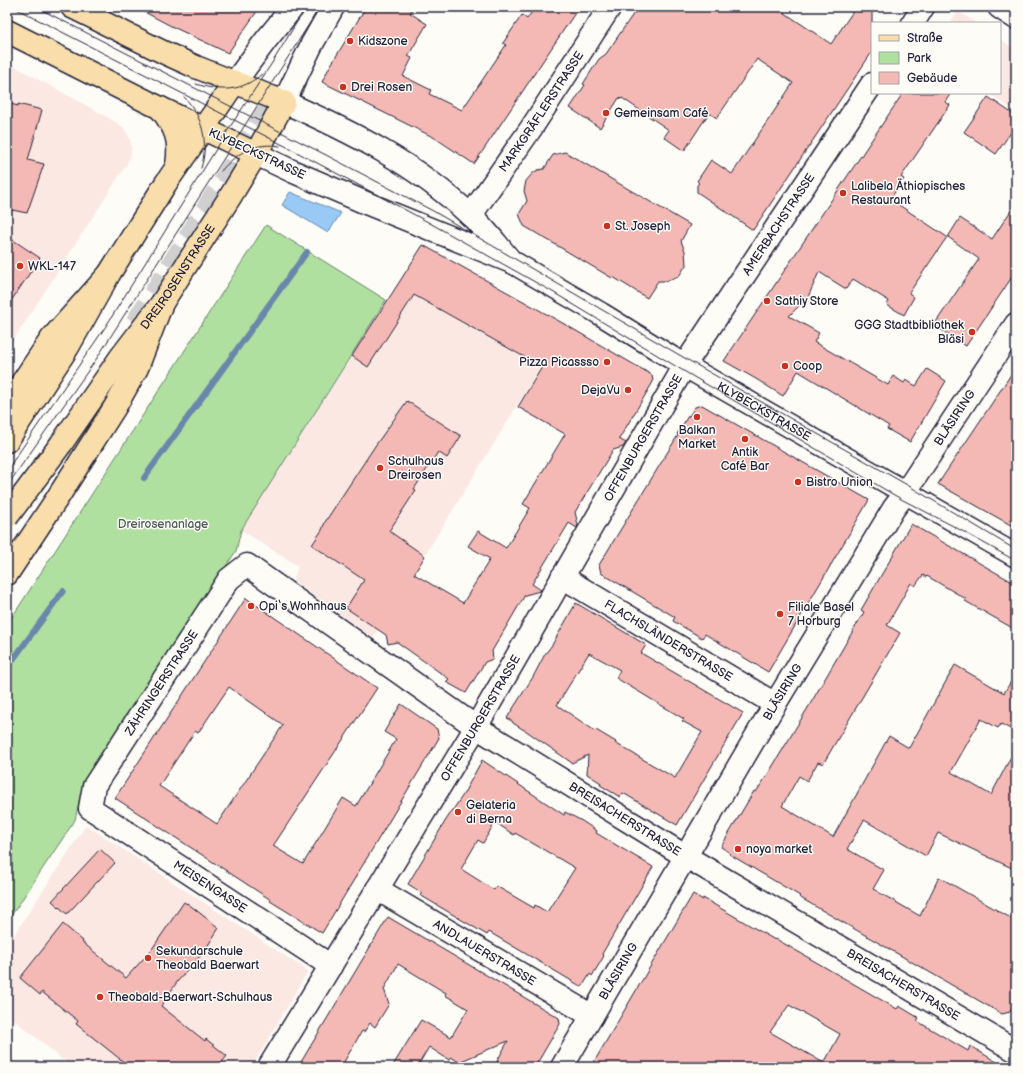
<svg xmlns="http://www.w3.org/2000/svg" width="1023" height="1074" viewBox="0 0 1023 1074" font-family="'Balsamiq Sans',sans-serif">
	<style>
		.built { fill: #fbe8e3 }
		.green { fill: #b0e09f; stroke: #69816d }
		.water { fill: #98caf5; stroke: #6987ab }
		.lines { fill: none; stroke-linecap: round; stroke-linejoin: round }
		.stream { stroke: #6987ab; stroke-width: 6 }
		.building { fill: #f5b9b5; stroke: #22223b; fill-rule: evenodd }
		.highway-tunnel { stroke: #d1d0d1; stroke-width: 22; stroke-dasharray: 22 11; stroke-linecap: butt }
		.minor-casing { stroke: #22223b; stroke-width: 25 }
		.major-casing { stroke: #22223b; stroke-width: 25 }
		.highway-casing { stroke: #22223b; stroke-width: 25 }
		.minor { stroke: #fdfcf7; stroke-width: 22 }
		.major { stroke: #f9deab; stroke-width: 22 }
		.highway { stroke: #f9deab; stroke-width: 22 }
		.tram { stroke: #22223b; stroke-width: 1 }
		.major-bridge-casing { stroke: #22223b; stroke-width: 25; stroke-linecap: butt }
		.major-bridge { stroke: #f9deab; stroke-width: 22 }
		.poi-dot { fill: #c8321e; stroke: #fdfcf7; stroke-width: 1.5 }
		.labels { text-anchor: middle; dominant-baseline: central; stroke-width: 3; stroke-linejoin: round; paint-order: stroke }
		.poi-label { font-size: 12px; fill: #22223b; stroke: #fdfcf7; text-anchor: start }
		.street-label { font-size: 12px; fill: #22223b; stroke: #fdfcf7 }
		.park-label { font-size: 12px; fill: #4d5b59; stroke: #fdfcf7 }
	</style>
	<rect width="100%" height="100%" fill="#fdfcf7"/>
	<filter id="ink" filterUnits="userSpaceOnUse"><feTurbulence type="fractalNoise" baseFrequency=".025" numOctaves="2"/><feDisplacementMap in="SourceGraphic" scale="8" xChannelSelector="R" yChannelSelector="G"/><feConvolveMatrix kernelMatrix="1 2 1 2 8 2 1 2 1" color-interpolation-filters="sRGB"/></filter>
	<g filter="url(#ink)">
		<!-- built -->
		<g class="built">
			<path d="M958,11l18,12h-26z"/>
			<path d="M1000,39l16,11v62l-28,-19h12z"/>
			<path d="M7,62l95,52 15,9 8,7 4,7 2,7v11l-4,9 -120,186z"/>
			<path d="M414,295l127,72 -137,222 -31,49 -80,-57 5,-15 -57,-36 111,-174 16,11z"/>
			<path d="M86,825l222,146 -56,96h-180l-65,-53v-68z"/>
		</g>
		<!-- green -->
		<path class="green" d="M266,225l120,75 -145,230 -5,21 -153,234 -8,35 -68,102v-297z"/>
		<!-- water -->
		<path class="water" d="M290,192l51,21 -13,20 -46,-28z"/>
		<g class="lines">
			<!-- stream -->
			<g class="stream">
				<path d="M144,478l163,-226"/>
				<path d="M7,668l56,-77"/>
			</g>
		</g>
		<!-- building -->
		<g class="building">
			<path d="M135,7h125l-32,46 -57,-27z"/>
			<path d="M366,7h48l-4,6 17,11 -19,32 4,2 -9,18 28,14 -2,4 33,16 44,-65 -3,-2 19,-28 5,4 8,-12h44l-105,157 -39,-26 -113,-56 7,-14z"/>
			<path d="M638,7h138l55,37 25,-37h16v45l-119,178 -56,-38v-7l2,-2 -2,-2 14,-21 21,14 61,-91 -36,-24 -40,59 -8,-5 -25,38 -20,-14 5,-7 -47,-32v1l-3,-1 -19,30 -30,-20 15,-23 -2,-1 16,-25 7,-5z"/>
			<path d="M903,93h48l-6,9 5,3 -49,72 3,2 -14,20 57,38 -38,56 5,4 -10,18 -17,-10 2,-4 -36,-22 -7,10 -27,-17 -11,25 -19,19 30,17 -5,9 74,43 5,-9 11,7 2,-3 10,6 11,-17 19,12 -36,61 -23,-13 2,-3 -91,-55 -15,25 -27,-17 -32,-18z"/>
			<path d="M988,97l28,19v9l-20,29 -32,-22z"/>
			<path d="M7,103l11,3v-2l24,6 -14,50 16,4 -17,49 -20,-4z"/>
			<path d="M565,152l125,73 -9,16 4,10 1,14 -7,11 -13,5h-8l-11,17 -34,-21 -1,1 -88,-52 -5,-12 8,-13 -3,-10 2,-10 7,-8 5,-3 6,-1 9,-14z"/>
			<path d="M1016,203v68l-50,75 -32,-21 45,-66 -31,-22 12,-19 32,21z"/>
			<path d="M7,236l33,22 -33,49z"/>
			<path d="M423,245l143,80 86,50 1,7 -34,57 7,4 -3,4 -10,3 -38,62 3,13 -1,3 -8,-5 -37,61 9,6 -1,1 -15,4 -33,56 1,8 -8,3 -19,31 -20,-11 3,-3 -52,-37 -9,2 -2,-9 -40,-27 18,-28 -52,-35 10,-15 3,-8 50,-76 32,-45 54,35 -14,22 -9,-6 -24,37 2,1 -27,41 36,25 -11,18 49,29 27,-44 -22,-13 10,-15 28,17 24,-40 -7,-4 42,-70 -47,-27 24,-40 -128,-72 -46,72 -16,-11z"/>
			<path d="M1016,367v161l-78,-44z"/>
			<path d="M702,405l167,95 -101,172 -63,-38 -3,4 -29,-17 2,-4 -74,-44 -2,-8 79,-130 -1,-1 11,-18h1l6,-9z"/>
			<path d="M911,524l105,60v46l-51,-29 1,-2 -39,-23 -1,1 -3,-2 -8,11 -4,-3 -24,42 13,8 -77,131 -5,-2 -11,19 -8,-5 -17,30 51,31 56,-101 20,12 46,-83 49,28 12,-20v59l-15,-8 -3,4 -17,-9 -30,53 40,23 25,-48v123l-78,-37 -12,23 -62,-36 -17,29 37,21 -11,19 47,27 19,-39 77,44v78l-6,13 -8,2 -203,-117 1,-1 -71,-42 1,-1 -9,-6 33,-56 2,1 12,-18 41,-68 55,-94 -3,-2z"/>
			<path d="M246,598l131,90 -104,158 30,18 40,-66 13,8 40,-67 -12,-7 17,-28 36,25 2,9 -117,195 -52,-32 1,-1 -156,-102zM229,687l54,38 -66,99 -58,-38 36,-55 3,2z"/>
			<path d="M576,603l70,42 -5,8 102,60 -66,112 -54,-32 -3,4 -20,-12 1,-2 -14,-9 1,-19 -16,8 -47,-33h-1l-11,-7v-1l-6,-4 26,-41 12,-23 7,-9zM589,653l31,17 -4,8 68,41 -2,2 20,11 -27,46 -60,-35 1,-1 -20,-12 -1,1 -38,-26z"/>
			<path d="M482,760l82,55 1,-3 17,9 15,10 -1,2 57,34 -51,87 2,2 -12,20 -2,-2 -8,13 -93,-55 -2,3 -67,-40 2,-2 -14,-9 38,-64 17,-25zM495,822l19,13 1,-2 60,35 -28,44 -12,-7 -1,3 -38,-22 -2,4 -33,-21 17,-29 5,3z"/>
			<path d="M100,849l15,14 -48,51 -15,-13z"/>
			<path d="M693,894l10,6v-2l72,42 1,-1 14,8 107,62 2,-3 20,12 -2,3 51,30 2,-5 35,21h-414zM789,1005l51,29 -16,29 -54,-31z"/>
			<path d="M184,902l3,2v-1l32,25 -16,25 -26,29 -16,24 44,35 1,-2 21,17 -9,11h-88l-54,-43 2,-3 -36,-29 -2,3 -20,-17 43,-54 20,17 -1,1 44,36 26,-29z"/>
			<path d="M388,917l171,101 1,6 -25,43h-41l14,-26 -49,21 -8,-5 -2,3 -20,-13 -12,20h-25l29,-47 30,17 17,-28 -23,-14 1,-2 -48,-29 -14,25 5,15 -14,23 -5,-4 -6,9 -2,-1 -21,36h-43z"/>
		</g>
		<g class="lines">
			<!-- highway-tunnel -->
			<path class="highway-tunnel" d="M136,323l142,-229"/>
			<!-- minor casing -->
			<g class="minor-casing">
				<g id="minor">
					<path d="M333,7l-21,37 -28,58c66,29 132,62 186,113 15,13 27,30 40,45"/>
					<path d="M999,7l17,11"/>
					<path d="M913,23l10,-16"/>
					<path d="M235,82l31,-42 27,-33"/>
					<path id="s1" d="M256,154l38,18 72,31 148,60 87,51 84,52 331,190"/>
					<path id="s2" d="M471,215l61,-88 78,-120"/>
					<path id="s3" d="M562,577l213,127"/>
					<path id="s4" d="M377,889l215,127"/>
					<path id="s5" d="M331,966l-241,-158 4,-22 135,-207 18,-14 229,162 209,129 331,195"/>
					<path id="s6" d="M269,1067l207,-340 212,-367 184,-276"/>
					<path id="s7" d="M562,1067l213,-363 119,-196 7,-9 115,-175"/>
				</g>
			</g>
			<!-- major casing -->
			<g class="major-casing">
				<g id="major">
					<path d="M7,31l145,73 104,50"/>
					<path d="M160,108c16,20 21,32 17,57"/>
					<path d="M7,441l61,-94 41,-73 57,-91 69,-101"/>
					<path id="s8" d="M61,444l59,-86 42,-55 68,-106 26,-43 28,-52 -88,-35 -31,-14 -93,-46"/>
				</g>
			</g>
			<!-- highway casing -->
			<g class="highway-casing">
				<g id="highway">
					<path d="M7,405l45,-67 57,-64"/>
					<path d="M7,574l51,-77 57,-90 22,-39 25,-65"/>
				</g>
			</g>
			<!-- minor -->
			<use href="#minor" class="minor"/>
			<!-- major -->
			<use href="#major" class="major"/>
			<!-- highway -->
			<use href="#highway" class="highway"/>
			<!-- tram -->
			<g class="tram">
				<path d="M13,7l276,141 139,74 123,69 131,79 219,129 54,28 61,34"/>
				<path d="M36,7l292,149 105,55 255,149 221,126 107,64"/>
				<path d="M196,84c25,8 45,8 66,-10"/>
				<path d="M184,97c19,19 25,46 17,71"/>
				<path d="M221,171c16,-19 35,-29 59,-25"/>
				<path d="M7,470l99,-144 122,-196 44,-67 34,-56"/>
				<path d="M7,486l90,-128 223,-351"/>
			</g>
			<!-- major-bridge casing -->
			<g class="major-bridge-casing">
				<path id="major-bridge" d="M7,517l54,-73"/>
			</g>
			<!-- major-bridge -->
			<use href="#major-bridge" class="major-bridge"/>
		</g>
	</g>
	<!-- markers -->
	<g class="poi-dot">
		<circle cx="350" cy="41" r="4"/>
		<circle cx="343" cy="87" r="4"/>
		<circle cx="606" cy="113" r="4"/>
		<circle cx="843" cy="193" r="4"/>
		<circle cx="607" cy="226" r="4"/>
		<circle cx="20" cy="266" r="4"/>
		<circle cx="767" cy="301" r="4"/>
		<circle cx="972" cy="332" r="4"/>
		<circle cx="607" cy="362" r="4"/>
		<circle cx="785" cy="366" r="4"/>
		<circle cx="628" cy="390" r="4"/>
		<circle cx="697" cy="417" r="4"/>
		<circle cx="745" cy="439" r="4"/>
		<circle cx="380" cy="468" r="4"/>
		<circle cx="798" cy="482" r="4"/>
		<circle cx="251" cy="606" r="4"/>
		<circle cx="780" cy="614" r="4"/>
		<circle cx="458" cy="812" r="4"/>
		<circle cx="738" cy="849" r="4"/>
		<circle cx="148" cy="958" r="4"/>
		<circle cx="100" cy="997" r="4"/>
	</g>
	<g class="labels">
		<!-- poi labels -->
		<g class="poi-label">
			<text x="358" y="41">Kidszone</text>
			<text x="351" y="87">Drei Rosen</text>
			<text x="614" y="113">Gemeinsam Café</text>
			<text x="851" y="186">Lalibela Äthiopisches<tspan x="851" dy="14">Restaurant</tspan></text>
			<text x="615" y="226">St. Joseph</text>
			<text x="28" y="266">WKL-147</text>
			<text x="775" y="301">Sathiy Store</text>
			<text x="964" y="325" text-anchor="end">GGG Stadtbibliothek<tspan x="964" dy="14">Bläsi</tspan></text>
			<text x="599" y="362" text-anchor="end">Pizza Picassso</text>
			<text x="793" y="366">Coop</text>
			<text x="620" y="390" text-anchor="end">DejaVu</text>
			<text x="697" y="430" text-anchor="middle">Balkan<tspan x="697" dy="14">Market</tspan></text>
			<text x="745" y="452" text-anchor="middle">Antik<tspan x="745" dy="14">Café Bar</tspan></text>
			<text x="388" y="461">Schulhaus<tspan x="388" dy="14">Dreirosen</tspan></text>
			<text x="806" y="482">Bistro Union</text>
			<text x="259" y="606">Opi‘s Wohnhaus</text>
			<text x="788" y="607">Filiale Basel<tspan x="788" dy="14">7 Horburg</tspan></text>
			<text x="466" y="805">Gelateria<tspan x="466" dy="14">di Berna</tspan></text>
			<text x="746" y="849">noya market</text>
			<text x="156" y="951">Sekundarschule<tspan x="156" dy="14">Theobald Baerwart</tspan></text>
			<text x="108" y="997">Theobald-Baerwart-Schulhaus</text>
		</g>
		<!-- street labels -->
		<g class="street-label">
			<text stroke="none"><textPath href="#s2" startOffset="125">MARKGRÄFLERSTRASSE</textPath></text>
			<text transform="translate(257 154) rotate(25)">KLYBECKSTRASSE</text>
			<text stroke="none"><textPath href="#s6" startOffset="985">AMERBACHSTRASSE</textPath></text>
			<text stroke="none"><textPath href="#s8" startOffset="204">DREIROSENSTRASSE</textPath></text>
			<text stroke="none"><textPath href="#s1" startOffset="571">KLYBECKSTRASSE</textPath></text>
			<text stroke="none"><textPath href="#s7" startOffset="759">BLÄSIRING</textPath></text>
			<text stroke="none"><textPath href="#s6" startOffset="732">OFFENBURGERSTRASSE</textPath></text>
			<text stroke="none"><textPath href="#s3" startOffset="124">FLACHSLÄNDERSTRASSE</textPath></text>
			<text stroke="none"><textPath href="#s5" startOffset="434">ZÄHRINGERSTRASSE</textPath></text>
			<text stroke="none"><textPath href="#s7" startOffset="435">BLÄSIRING</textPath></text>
			<text stroke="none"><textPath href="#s6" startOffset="408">OFFENBURGERSTRASSE</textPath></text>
			<text stroke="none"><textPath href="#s5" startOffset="1036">BREISACHERSTRASSE</textPath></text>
			<text transform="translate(210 887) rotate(33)">MEISENGASSE</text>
			<text stroke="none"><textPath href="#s4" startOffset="125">ANDLAUERSTRASSE</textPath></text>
			<text stroke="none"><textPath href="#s7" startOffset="111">BLÄSIRING</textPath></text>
			<text stroke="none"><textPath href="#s5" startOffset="1360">BREISACHERSTRASSE</textPath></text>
		</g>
		<!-- park labels -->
		<g class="park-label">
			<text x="163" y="524">Dreirosenanlage</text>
		</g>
	</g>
	<!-- margin -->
	<rect width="1023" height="1074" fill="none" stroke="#fdfcf7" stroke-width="24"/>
	<rect x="12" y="12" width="999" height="1050" fill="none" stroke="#22223b" stroke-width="1.5" filter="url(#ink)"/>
	<!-- legend -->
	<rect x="871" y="22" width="130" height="72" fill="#fdfcf7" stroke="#a5a5ac"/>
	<rect x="879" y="35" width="20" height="6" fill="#f9deab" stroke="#a5a5ac"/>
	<text x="907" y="42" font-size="12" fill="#22223b">Straße</text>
	<rect x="879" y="52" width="20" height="12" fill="#b0e09f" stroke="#a5a5ac"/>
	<text x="907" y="62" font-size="12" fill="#22223b">Park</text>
	<rect x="879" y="72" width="20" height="12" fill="#f5b9b5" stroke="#a5a5ac"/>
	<text x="907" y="82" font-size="12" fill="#22223b">Gebäude</text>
</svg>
